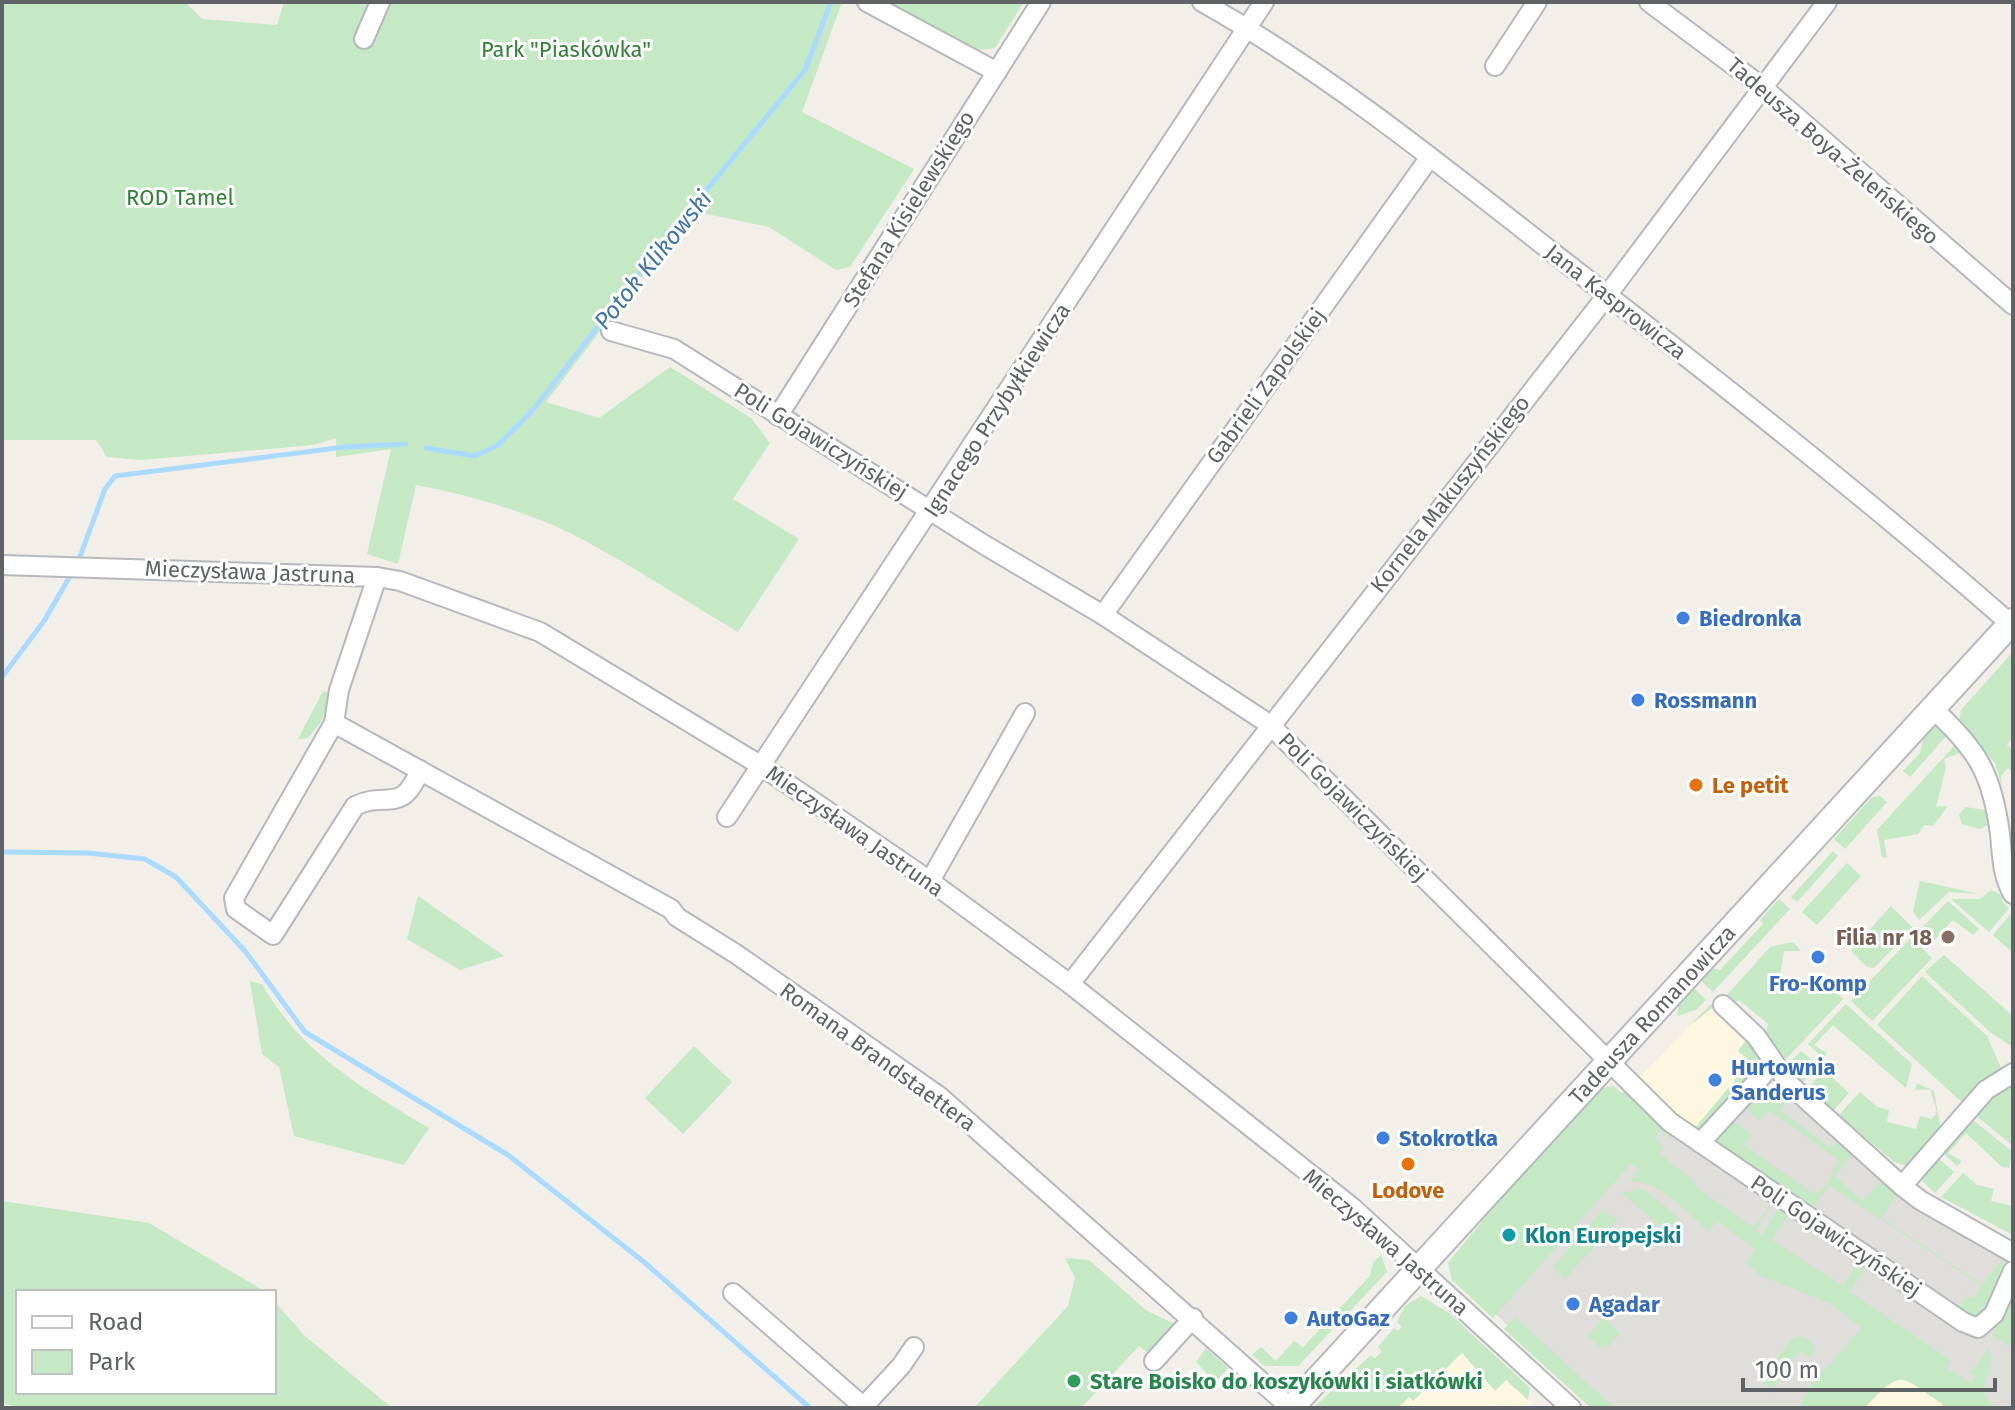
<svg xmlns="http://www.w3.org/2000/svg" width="2015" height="1410" viewBox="0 0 2015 1410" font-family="'Fira Sans',sans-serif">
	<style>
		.commercial { fill: #fef7e0 }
		.industrial { fill: #e0deda }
		.green { fill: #c5e8c5 }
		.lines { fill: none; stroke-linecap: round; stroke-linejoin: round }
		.stream { stroke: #aadaff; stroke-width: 5 }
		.street-casing { stroke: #b5b8bc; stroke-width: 22 }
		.secondary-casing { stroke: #b6babf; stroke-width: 28 }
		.street { stroke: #fff; stroke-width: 18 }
		.secondary { stroke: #fff; stroke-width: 24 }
		.shop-dot { fill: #3f7fe0; stroke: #fff; stroke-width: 3 }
		.food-dot { fill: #e8710a; stroke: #fff; stroke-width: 3 }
		.education-dot { fill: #8d6e63; stroke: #fff; stroke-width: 3 }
		.culture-dot { fill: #0f9aa8; stroke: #fff; stroke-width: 3 }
		.leisure-dot { fill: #2e9e5b; stroke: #fff; stroke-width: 3 }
		.labels { text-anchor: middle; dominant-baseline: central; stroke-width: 6; stroke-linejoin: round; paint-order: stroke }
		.park-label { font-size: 22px; fill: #348238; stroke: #fff }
		.street-label { font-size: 22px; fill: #5f6368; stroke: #fff }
		.shop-label { font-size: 22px; font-weight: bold; fill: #366cbe; stroke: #fff; text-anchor: start }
		.food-label { font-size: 22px; font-weight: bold; fill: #c56008; stroke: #fff; text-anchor: start }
		.education-label { font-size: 22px; font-weight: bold; fill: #785e54; stroke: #fff; text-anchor: end }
		.culture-label { font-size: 22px; font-weight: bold; fill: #0d838f; stroke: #fff; text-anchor: start }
		.leisure-label { font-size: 22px; font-weight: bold; fill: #27864d; stroke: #fff; text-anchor: start }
		.water-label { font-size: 24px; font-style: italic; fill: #4174aa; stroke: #fff }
	</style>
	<rect width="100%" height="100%" fill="#f1efe8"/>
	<!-- commercial -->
	<g class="commercial">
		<path d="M1711,1004l37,34 14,21 -66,72 -20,-13 -39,-38z"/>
		<path d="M1879,1330l115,78h-186z"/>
		<path d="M1465,1332l65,60 -2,8 6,5 -140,3z"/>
	</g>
	<!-- industrial -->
	<path class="industrial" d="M1773,1086l110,94 130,83v145h-19l-115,-78 -71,78h-209l-109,-99 170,-186 49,24 54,-58z"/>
	<!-- green -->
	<g class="green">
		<path d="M2,2h183l17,17 75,6 7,-23h558l-40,110 112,57 -64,98 -14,3 -67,-43 -72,-15 -22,21 -129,169 53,16 71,-51 81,51 19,25 -37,56 66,40 -61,93c-54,-32 -108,-68 -164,-97 -49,-24 -104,-40 -158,-50l-18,79 -31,-10 24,-105 -55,8v-19l-23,7 -172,15 -34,-3 -11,-17h-94z"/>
		<path d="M878,2h146l-29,46 -15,2z"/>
		<path d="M2012,653l1,83 -6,9 6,5v22l-5,-4 -7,8 1,11 -7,-24 -36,-40 2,-13z"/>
		<path d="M323,691l8,3 -10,28 -13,16 -10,1z"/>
		<path d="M1931,726h9l9,7 -39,44 -7,-6 17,-18 6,-25z"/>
		<path d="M1956,744l6,8 -18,7 2,8 -10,40 12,-1 -15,20 -9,-1 -6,9 -34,6 3,18 -5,-1 -5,-27z"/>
		<path d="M1880,796l7,6 -42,47 -11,-10 38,-42z"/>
		<path d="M1965,807l21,3 2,15 -8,4 -18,-5 -3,-9z"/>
		<path d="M1833,851l5,5 -41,46 -6,-5z"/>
		<path d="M1847,863l14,13 -44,49 -15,-13z"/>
		<path d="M1920,881l5,1 54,12 -30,-2 -30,28 -6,-9z"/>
		<path d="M1991,890l13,6 -3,4 8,8 -20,24 -38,-33h29z"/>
		<path d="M418,896l86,60 -44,14 -53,-31z"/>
		<path d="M1779,899l11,10 -77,83 -15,-14 9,-11 13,3 43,-46 -3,-4z"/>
		<path d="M1948,901l31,28 -6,6 -20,-15 -26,28 -13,-12z"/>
		<path d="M1891,906l22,22 -39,40 -7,-1 -16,-16z"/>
		<path d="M2013,911v42l-20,-18z"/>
		<path d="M1911,938l21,20 -60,63 -21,-20z"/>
		<path d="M1793,942l8,9h-17l-4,24 7,6 11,-4 3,10 6,-2 1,4 18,-6 17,16 -57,60 -20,-26 2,-9 -29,-24 -6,3 -7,-7 44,-49z"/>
		<path d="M1944,955l69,61v31l-23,-15 -65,-60z"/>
		<path d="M1922,976l65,60 15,34 -38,34 -87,-79z"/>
		<path d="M250,981l12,3c39,69 100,104 167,144l-25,37 -110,-29 -15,-69 -17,-13z"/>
		<path d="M1691,985l15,15 -10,10 -19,6 3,-19z"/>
		<path d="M1711,1004l37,34 15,24 -65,69 -4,-2 56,-67 -12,-11 8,-11 -34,-32 -23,18z"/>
		<path d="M1846,1004l66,60 -6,24 -73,-63 -19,20 13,8 -4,5 -15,-14z"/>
		<path d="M694,1046l38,36 -49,52 -38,-36z"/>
		<path d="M1801,1051l17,14 -16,18 -14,-19z"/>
		<path d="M1824,1070l25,23 -16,18 -25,-23z"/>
		<path d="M2013,1080v66l-39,-32 21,-23z"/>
		<path d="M1917,1083l17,8 7,39 -33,36 -14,-4 -55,-47 21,-23 17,15 12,3 -2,12 29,7 4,-13 12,3 5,-7 -7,-23 -15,1z"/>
		<path d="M1614,1086l8,7 3,-3 49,45 -3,4 -11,-8 -6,7 10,9 -5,6 37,29 -2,3 27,20 9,-13 -8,13 31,22 20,-25 -17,29 6,4 18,-29 9,7 -17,27 71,46 17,-25 6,4 -16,27 101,68 -4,8 24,15 4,-7 -4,-3 18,-25 2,9 -8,36 13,15h-53l-1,-4c-43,-29 -40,-36 -77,4h-66l11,-22 52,-58 -33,-25 -68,-27 -15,-13 10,-13 -39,-29 -8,10c-22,-17 -50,-53 -80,-49l10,-13 -8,-5 -138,154 -41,-38 -4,-17 54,-66 101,-109z"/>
		<path d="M1769,1086l20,11 -9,13 49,37 10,-6 14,12 -18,23 27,25 21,-21 15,12 -16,26 101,67 20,-28v16l-18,38 -13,6 -14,-8 9,-14 7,4 8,-13 -153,-101 -17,24 -94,-64c0,-10 9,-22 19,-22l14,12 -7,10 70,49 13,-9 11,-26 -70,-49 -8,11 -13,-11 16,-21z"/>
		<path d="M1970,1118l42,33 -3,17 -7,-1 -36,-34 -18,20 14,8 -5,5 -16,-15z"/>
		<path d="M1936,1156l18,16 -19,21 -18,-17z"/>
		<path d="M1963,1173l14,12 17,4 -3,12 22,5v29l-72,-38z"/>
		<path d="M1639,1189l7,2 34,27 -13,14 -45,-39z"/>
		<path d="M2,1201l147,22 117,69h-248v100h256v-91l30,34 88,73h-373l-17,-5z"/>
		<path d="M1602,1211l16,8 -53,60 -12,-12z"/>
		<path d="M1381,1255l6,17 -89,94h-33l-13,-11 9,-8 15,14 18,-20 9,6 67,-71 3,-13z"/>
		<path d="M1065,1258l24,2 58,51 30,14 -26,30 -12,-9 -58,62h-107l94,-102 7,-28z"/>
		<path d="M2013,1286v55l-4,5 -17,-10z"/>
		<path d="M1421,1296l28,17 81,75 -2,12 -22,-20 -11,11 -33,-38 -49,48 -4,-4 -11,11h-85l58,-53 4,3 7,-7 -4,-4 16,-19 4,3 4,-4 -5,-5 8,-16z"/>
		<path d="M1515,1317l100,91h-24l-87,-79z"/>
		<path d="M1604,1318l16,15 -12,14 -7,1 -14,-12z"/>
		<path d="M1800,1336l12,6 1,12 -3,5 -10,-8 -11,12 6,6 -11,13 -2,-2 -9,7 3,7 -15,-14 31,-41z"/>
		<path d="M1206,1348l22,20 -15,17v-5l-17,-18z"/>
	</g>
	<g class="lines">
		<!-- stream -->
		<g class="stream">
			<path d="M426,448l49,8 23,-11 34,-34 140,-179 133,-162 26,-68"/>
			<path d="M78,562l27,-73 10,-13 230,-29 61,-3"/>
			<path d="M2,677l42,-56 29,-50"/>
			<path d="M2,852l86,1 57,6 31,18 69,74 60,81 203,123 136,107 166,146"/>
		</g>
		<!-- street casing -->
		<g class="street-casing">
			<g id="street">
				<path d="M867,2l130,70"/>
				<path d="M1202,2c124,70 238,162 350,250 156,121 313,244 461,374"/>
				<path d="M1649,2l112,84 252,219"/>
				<path d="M364,39l16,-37"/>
				<path d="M1495,66l42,-64"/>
				<path d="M611,331l63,18 309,195 120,71 166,109 401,398 293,200 15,6 16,-14 19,-43"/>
				<path d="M778,416l263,-414"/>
				<path d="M2,565l375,12 23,4 140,51 220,133 170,116 140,103 283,224 218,200"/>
				<path d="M377,577l-38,113 -5,33 -100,175 2,11 37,26 82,-129c32,-16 46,10 65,-36"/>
				<path d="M1103,615l327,-458"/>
				<path d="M1932,708c45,41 60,65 68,126 2,20 2,42 13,60"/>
				<path d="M334,723l337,186 6,8 59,37 203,142 352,312"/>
				<path d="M727,817l537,-815"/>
				<path d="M930,881l95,-168"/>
				<path d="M1070,984l538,-690 219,-292"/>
				<path d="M1723,1005l33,31 33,48 113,102 18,14 93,53"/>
				<path d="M1700,1143l74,-80"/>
				<path d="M1902,1186l84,-96 27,-17"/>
				<path d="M733,1293l132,115"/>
				<path d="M1154,1361l39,-43"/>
				<path d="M863,1407l38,-41 13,-19"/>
			</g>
		</g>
		<!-- secondary casing -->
		<g class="secondary-casing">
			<g id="secondary">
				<path id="s1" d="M1291,1408l722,-787"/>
			</g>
		</g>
		<!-- street -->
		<use href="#street" class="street"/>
		<!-- secondary -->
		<use href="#secondary" class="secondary"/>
	</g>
	<!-- markers -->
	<g class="shop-dot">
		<circle cx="1683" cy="618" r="8"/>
		<circle cx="1638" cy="700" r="8"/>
		<circle cx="1818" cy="957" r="8"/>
		<circle cx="1715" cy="1080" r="8"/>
		<circle cx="1383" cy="1138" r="8"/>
		<circle cx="1573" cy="1304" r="8"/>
		<circle cx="1291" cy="1318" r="8"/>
	</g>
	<g class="food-dot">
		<circle cx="1696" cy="785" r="8"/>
		<circle cx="1408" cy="1164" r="8"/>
	</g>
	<circle class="education-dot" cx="1948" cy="937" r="8"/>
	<circle class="culture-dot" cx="1509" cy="1235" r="8"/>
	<circle class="leisure-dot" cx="1074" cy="1381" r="8"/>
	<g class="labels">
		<!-- park labels -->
		<g class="park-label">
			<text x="566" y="49">Park "Piaskówka"</text>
			<text x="180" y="197">ROD Tamel</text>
		</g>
		<!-- street labels -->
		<g class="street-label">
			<text transform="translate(1833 151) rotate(41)">Tadeusza Boya-Żeleńskiego</text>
			<text transform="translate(909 209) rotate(-58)">Stefana Kisielewskiego</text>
			<text transform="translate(1616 302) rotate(38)">Jana Kasprowicza</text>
			<text transform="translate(1266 386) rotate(-54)">Gabrieli Zapolskiej</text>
			<text transform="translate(997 410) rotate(-57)">Ignacego Przybyłkiewicza</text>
			<text transform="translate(821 441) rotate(32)">Poli Gojawiczyńskiej</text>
			<text transform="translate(1450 494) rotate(-52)">Kornela Makuszyńskiego</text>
			<text transform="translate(250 572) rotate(2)">Mieczysława Jastruna</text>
			<text transform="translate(1353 807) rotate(45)">Poli Gojawiczyńskiej</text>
			<text transform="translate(855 831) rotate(35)">Mieczysława Jastruna</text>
			<text stroke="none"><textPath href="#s1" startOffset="534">Tadeusza Romanowicza</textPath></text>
			<text transform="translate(878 1057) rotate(36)">Romana Brandstaettera</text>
			<text transform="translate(1836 1236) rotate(34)">Poli Gojawiczyńskiej</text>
			<text transform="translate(1386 1242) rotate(41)">Mieczysława Jastruna</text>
		</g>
		<!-- shop labels -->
		<g class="shop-label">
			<text x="1699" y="618">Biedronka</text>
			<text x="1654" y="700">Rossmann</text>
			<text x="1818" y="983" text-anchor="middle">Fro-Komp</text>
			<text x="1731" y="1067">Hurtownia<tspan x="1731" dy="25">Sanderus</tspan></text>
			<text x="1399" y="1138">Stokrotka</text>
			<text x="1589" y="1304">Agadar</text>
			<text x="1307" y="1318">AutoGaz</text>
		</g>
		<!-- food labels -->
		<g class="food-label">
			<text x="1712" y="785">Le petit</text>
			<text x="1408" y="1190" text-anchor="middle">Lodove</text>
		</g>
		<!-- education labels -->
		<g class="education-label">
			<text x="1932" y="937">Filia nr 18</text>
		</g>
		<!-- culture labels -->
		<g class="culture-label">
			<text x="1525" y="1235">Klon Europejski</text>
		</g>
		<!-- leisure labels -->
		<g class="leisure-label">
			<text x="1090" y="1381">Stare Boisko do koszykówki i siatkówki</text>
		</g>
		<!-- water labels -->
		<g class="water-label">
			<text transform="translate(653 260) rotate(-51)">Potok Klikowski</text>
		</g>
	</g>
	<!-- border -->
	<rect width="2015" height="1410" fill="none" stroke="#5f6368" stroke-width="8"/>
	<!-- legend -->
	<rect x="16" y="1290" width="260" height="104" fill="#ffffff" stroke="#bfc1c3" stroke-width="2"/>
	<rect x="32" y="1316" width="40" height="12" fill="#ffffff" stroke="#bfc1c3" stroke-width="2"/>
	<text x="88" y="1330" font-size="24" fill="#5f6368">Road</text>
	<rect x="32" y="1350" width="40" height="24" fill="#c5e8c5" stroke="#bfc1c3" stroke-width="2"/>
	<text x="88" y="1370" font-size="24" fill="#5f6368">Park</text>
	<!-- scale -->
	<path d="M1743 1378v12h252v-12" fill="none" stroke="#5f6368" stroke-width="4"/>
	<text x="1755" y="1378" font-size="24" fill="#5f6368" stroke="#ffffff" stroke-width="6" paint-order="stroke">100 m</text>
</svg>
